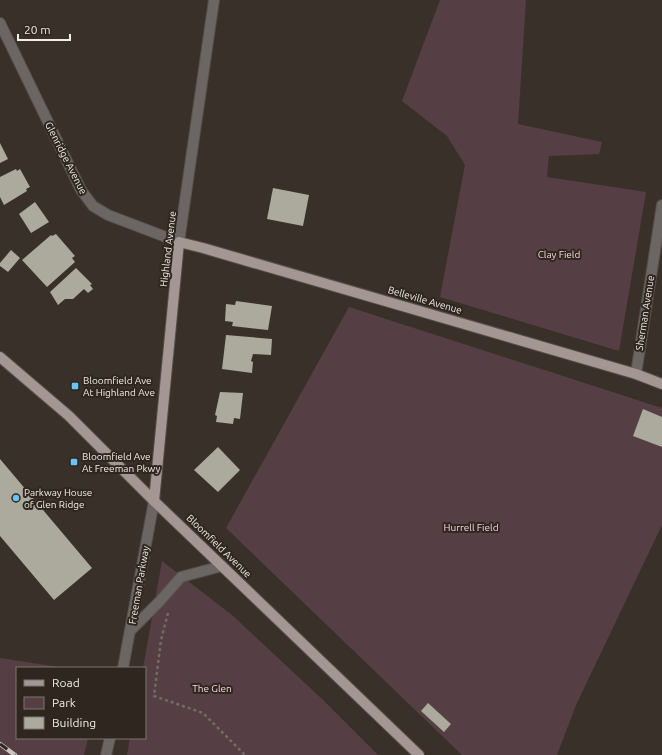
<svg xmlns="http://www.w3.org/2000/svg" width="662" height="755" viewBox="0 0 662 755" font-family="Ubuntu,sans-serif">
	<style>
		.green { fill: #553f45 }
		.building { fill: #abaa9d }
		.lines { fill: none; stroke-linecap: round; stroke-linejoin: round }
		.minor-casing { stroke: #574f47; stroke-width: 12 }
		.major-casing { stroke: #574f47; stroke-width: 12 }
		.path { stroke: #736c64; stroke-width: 2.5; stroke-dasharray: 3 3; stroke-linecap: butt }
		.minor { stroke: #6b6564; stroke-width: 10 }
		.major { stroke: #a39693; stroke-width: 10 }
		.rail-casing { stroke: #cbc5bf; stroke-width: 4.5 }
		.rail { stroke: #2f271f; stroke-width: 3; stroke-dasharray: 9; stroke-linecap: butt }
		.poi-dot { fill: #6ac3f1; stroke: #2f271f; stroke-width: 1.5 }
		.labels { text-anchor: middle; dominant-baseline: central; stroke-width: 4; stroke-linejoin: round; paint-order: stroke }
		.street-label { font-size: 10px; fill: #f2ede7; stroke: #2f271f }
		.park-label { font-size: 10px; fill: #fbd5de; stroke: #2f271f }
		.poi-label { font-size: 10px; fill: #f2ede7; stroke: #2f271f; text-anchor: start }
	</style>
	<rect width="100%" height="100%" fill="#393129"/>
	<!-- green -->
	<g class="green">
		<path d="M440,0h86l-8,124 84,18 -3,12 -50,2 -2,21 99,15 -27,159 -179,-54 25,-132 -18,-29 -45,-35z"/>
		<path d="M349,307l313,101v117l-86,180 -19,50h-95l-236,-227z"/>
		<path d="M162,561l70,54 90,84 56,56h-251l3,-17h15v-70h-2z"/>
		<path d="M0,658l65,10h-48v70h71l-4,17h-84z"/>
	</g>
	<!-- building -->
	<g class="building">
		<path d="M0,143l8,16 -8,4z"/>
		<path d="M16,169l1,2 3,-2 10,18 -4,2 1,2 -23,14 -4,-8v-20z"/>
		<path d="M273,188l36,7 -6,31 -36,-7z"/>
		<path d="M35,202l14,20 -18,11 -12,-19z"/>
		<path d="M56,234l19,22 -3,2 3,4 -28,25 -25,-27 29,-25 1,1z"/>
		<path d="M11,250l9,8 -12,14 -8,-6v-3z"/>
		<path d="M76,268l16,16 -2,1 3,4 -5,4 -4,-4 -11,10h-8l-7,6 -8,-13z"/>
		<path d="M236,301l36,5 -4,24 -36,-4 1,-4 -8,-1 1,-17 9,1z"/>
		<path d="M226,335l46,4 -1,16 -18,-1 -2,7 2,1 -1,11 -30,-4z"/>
		<path d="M220,392l23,1 -3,26 -6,-1 -1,6 -17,-2 1,-6 -2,-1z"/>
		<path d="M643,409l19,8v30l-29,-11z"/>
		<path d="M218,447l22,23 -22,22 -24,-22z"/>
		<path d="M0,459l92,109 -38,32 -54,-64z"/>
		<path d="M428,703l23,21 -7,8 -23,-21z"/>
	</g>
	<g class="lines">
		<!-- minor casing -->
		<g class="minor-casing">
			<g id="minor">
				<path d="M0,23l81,167 12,16 15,9 71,27 35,-242"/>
				<path d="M636,374l26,-169"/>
				<path d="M130,631l30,-30 21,-24 41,-11"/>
				<path d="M123,668l31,-167"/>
				<path d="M106,755l4,-17"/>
			</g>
		</g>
		<!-- major casing -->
		<g class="major-casing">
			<g id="major">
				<path d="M0,357l69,59 85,85 265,254"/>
				<path d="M154,501l25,-259 24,6 433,126 26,10"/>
			</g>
		</g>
		<!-- path -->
		<path class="path" d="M168,613l-7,27 -7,56 49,17 42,42"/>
		<!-- minor -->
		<use href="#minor" class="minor"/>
		<!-- major -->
		<use href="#major" class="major"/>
		<!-- rail casing -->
		<g class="rail-casing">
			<path id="rail" d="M0,744l15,11"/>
		</g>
		<!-- rail -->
		<use href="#rail" class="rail"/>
	</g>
	<!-- markers -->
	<g class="poi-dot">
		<rect x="71" y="382" width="8" height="8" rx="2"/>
		<rect x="70" y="458" width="8" height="8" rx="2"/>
		<circle cx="16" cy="498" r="4"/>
	</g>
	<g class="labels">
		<!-- street labels -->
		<g class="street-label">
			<text transform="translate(66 158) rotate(63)">Glenridge Avenue</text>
			<text transform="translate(168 249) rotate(-83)">Highland Avenue</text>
			<text transform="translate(425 300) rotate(16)">Belleville Avenue</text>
			<text transform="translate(645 313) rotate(-81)">Sherman Avenue</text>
			<text transform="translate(219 546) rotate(44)">Bloomfield Avenue</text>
			<text transform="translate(139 585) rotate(-80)">Freeman Parkway</text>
		</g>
		<!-- park labels -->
		<g class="park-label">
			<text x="559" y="254">Clay Field</text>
			<text x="471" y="527">Hurrell Field</text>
			<text x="212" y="688">The Glen</text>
		</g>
		<!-- poi labels -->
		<g class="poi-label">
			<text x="83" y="380">Bloomfield Ave<tspan x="83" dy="12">At Highland Ave</tspan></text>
			<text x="82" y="456">Bloomfield Ave<tspan x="82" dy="12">At Freeman Pkwy</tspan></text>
			<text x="24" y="492">Parkway House<tspan x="24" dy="12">of Glen Ridge</tspan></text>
		</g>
	</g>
	<!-- legend -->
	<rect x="16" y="667" width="130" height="72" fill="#2f271f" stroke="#7d766f"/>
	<rect x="24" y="680" width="20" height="6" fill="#a39693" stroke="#7d766f"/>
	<text x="52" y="687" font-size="12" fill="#f2ede7">Road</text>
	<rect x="24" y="697" width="20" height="12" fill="#553f45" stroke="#7d766f"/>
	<text x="52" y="707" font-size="12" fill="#f2ede7">Park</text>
	<rect x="24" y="717" width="20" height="12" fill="#abaa9d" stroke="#7d766f"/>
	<text x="52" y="727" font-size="12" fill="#f2ede7">Building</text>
	<!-- scale -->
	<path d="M18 34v6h52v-6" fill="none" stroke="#f2ede7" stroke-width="2"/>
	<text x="24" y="34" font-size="12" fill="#f2ede7" stroke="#2f271f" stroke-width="3" paint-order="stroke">20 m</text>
</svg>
